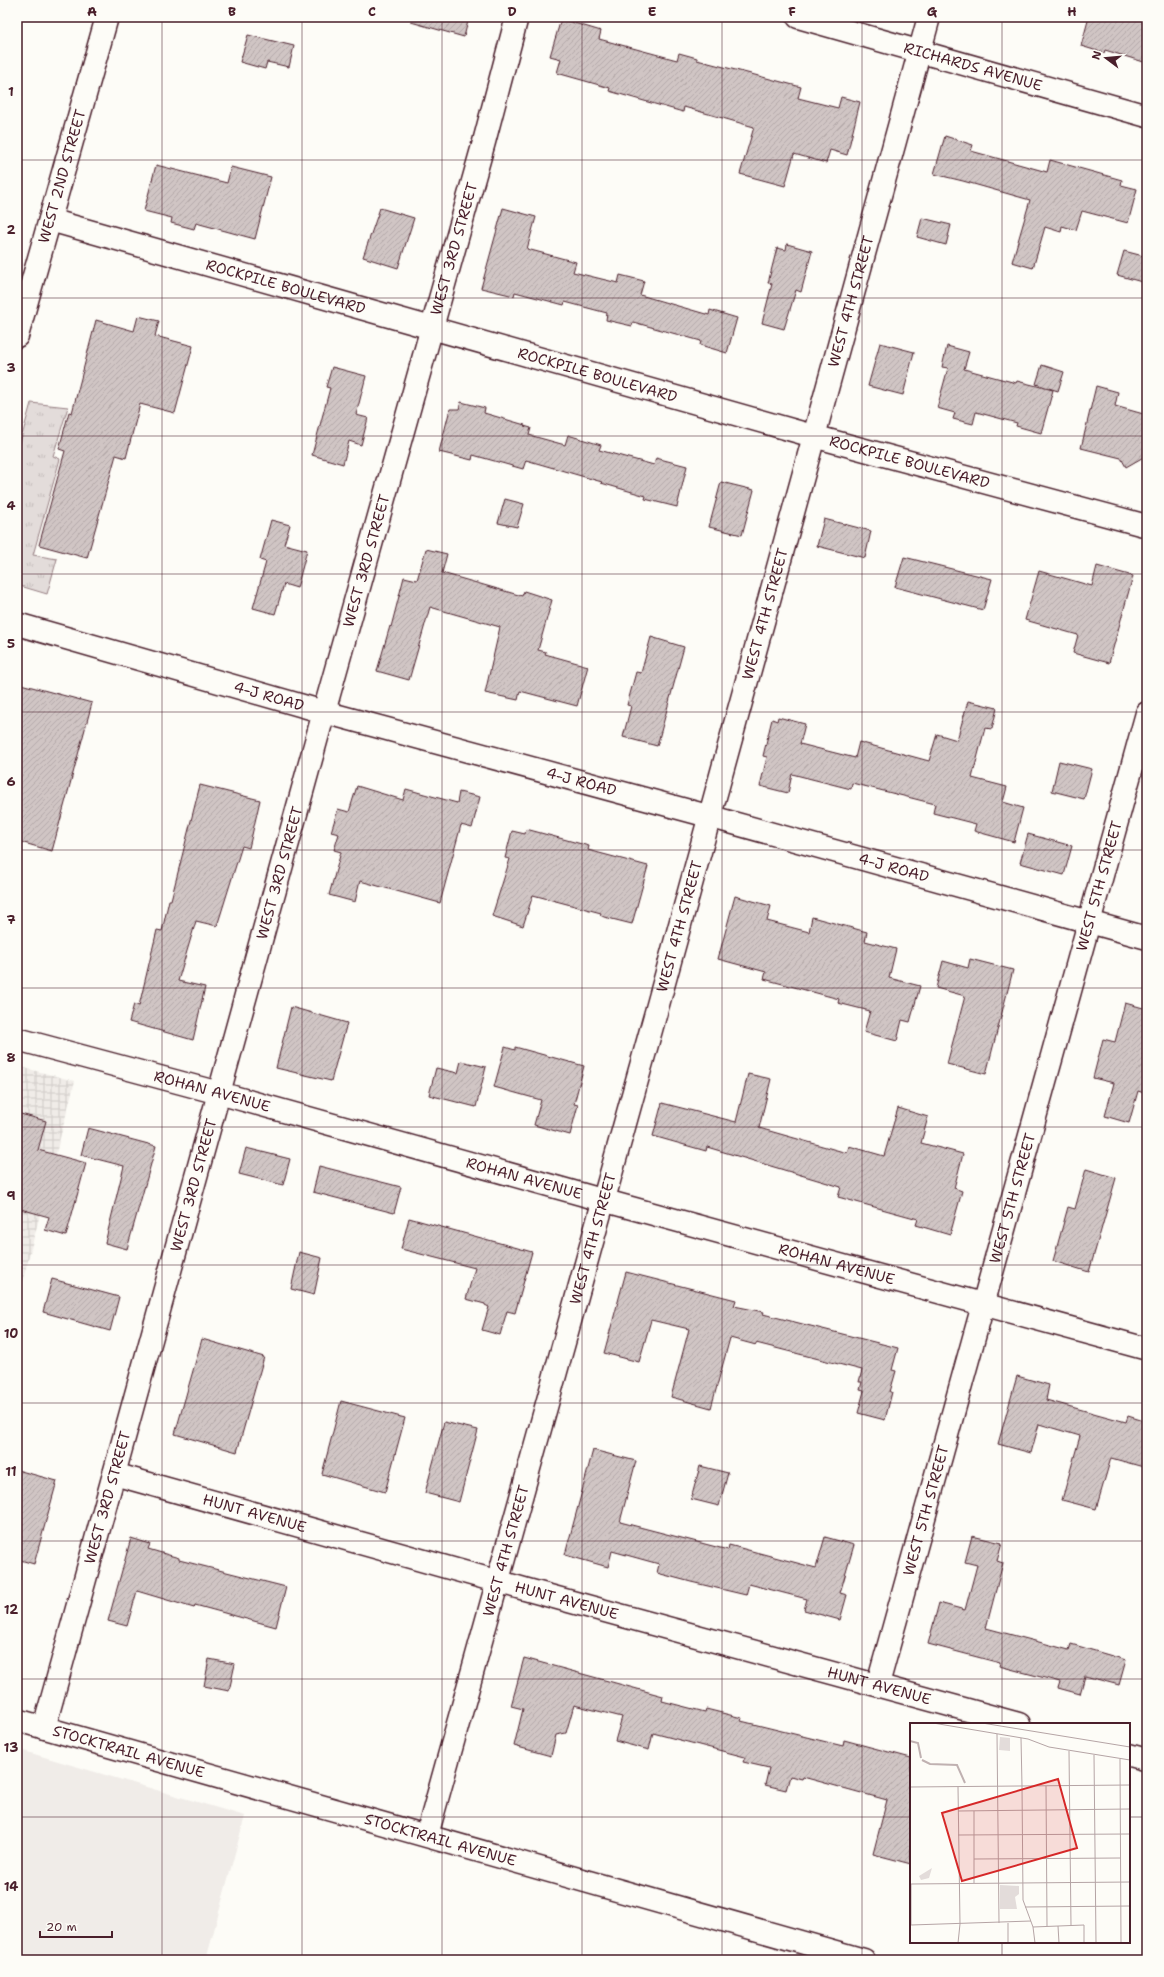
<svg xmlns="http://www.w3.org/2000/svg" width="1164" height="1977" viewBox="0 0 1164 1977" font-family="'Shantell Sans',sans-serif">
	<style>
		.built { fill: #f0ece8 }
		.industrial { fill: url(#industrial-grid) }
		.park { fill: url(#park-tufts); stroke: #967e82 }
		.building { fill: url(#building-hatch); stroke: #4a1f2b }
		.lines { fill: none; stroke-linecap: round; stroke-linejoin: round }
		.street-casing { stroke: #4a1f2b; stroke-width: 25 }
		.secondary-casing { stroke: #4a1f2b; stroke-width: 25 }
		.primary-casing { stroke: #4a1f2b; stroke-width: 25 }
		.street { stroke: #fdfcf7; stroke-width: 22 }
		.secondary { stroke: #fdfcf7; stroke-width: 22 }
		.primary { stroke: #fdfcf7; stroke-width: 22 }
		.grid { fill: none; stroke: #4a1f2b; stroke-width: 1; stroke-opacity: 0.55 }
		.labels { text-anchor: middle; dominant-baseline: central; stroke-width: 4; stroke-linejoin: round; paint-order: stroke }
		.street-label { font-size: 15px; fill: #4a1f2b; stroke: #fdfcf7 }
		.inset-river { fill: none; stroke: #c0b1b1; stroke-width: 2 }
		.inset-road { fill: none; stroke: #b5a4a5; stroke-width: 1 }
		.view { fill: #d62828; fill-opacity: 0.15; stroke: #d62828; stroke-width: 2 }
		.inset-edge { fill: none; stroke: #4a1f2b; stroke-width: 2 }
		.neatline { fill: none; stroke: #4a1f2b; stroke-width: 1.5 }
		.grid-label { font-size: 13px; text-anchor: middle; font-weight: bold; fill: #4a1f2b }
	</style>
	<defs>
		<pattern id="industrial-grid" width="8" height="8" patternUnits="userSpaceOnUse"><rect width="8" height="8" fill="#f0ece8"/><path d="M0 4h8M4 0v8" fill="none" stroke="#cfcac7"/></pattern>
		<pattern id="park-tufts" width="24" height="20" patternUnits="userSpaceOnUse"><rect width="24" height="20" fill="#e3dcda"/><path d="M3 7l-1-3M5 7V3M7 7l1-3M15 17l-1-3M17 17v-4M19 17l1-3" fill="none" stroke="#c4bcbb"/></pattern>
		<pattern id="building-hatch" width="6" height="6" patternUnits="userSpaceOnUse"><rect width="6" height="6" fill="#d0c5c4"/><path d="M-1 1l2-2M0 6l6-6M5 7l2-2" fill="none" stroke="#b4a9a9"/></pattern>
	</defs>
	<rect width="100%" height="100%" fill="#fdfcf7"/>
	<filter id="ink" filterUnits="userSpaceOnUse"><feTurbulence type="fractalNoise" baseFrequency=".025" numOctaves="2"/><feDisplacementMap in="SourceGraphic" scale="8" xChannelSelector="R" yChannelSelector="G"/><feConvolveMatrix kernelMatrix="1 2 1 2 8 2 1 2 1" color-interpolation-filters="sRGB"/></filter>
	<g filter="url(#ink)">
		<!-- built -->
		<path class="built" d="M17,1749l228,67 -39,144h-189z"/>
		<!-- industrial -->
		<path class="industrial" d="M17,1066l58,15 -58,221z"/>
		<!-- park -->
		<path class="park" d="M31,403l37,4 -15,49 7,3 -27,96 24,4 -10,35 -30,-9v-131z"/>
		<!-- building -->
		<g class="building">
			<path d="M412,17h57l-5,20 -53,-15z"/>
			<path d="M1089,17h58v46l-42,-13 -1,3 -23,-7z"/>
			<path d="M561,19l40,12 -2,8 78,21 2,-7 18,5v2l104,27 -3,11 40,10 3,-11 19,5 -13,53 -17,-5 -4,13 -32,-9 -9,32 -45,-12 14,-47 -70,-20 -1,5 -74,-21 1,-3 -53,-15 4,-14 -11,-3z"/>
			<path d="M248,35l46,11 -5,21 -22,-5 -2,7 -25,-7z"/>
			<path d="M945,136l28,9 -2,6 76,21 3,-12 72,20 -1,5 16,4 -9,34 -46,-12 -6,19 -14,-4 -1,6 -16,-5 -12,41 -21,-6 18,-62 -67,-19 -29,-7z"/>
			<path d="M156,165l71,18 4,-16 40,10 -16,62 -59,-16 -2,6 -23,-6 1,-5 -28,-7z"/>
			<path d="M380,208l34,10 -16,50 -35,-11z"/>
			<path d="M503,208l33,9 -9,32 49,13 -3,10 45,11 2,-8 24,6 -4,14 69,20 1,-5 27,8 -10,35 -27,-8 1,-4 -68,-19 -1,4 -26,-6 1,-7 -42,-11 -1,3 -49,-13 -1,4 -33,-8z"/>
			<path d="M922,218l29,7 -5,20 -29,-8z"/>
			<path d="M787,244l25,7 -11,41 -5,-2 -12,39 -22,-6 10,-39 -4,-1 9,-35 9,2z"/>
			<path d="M1124,251l23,6v9l-5,16 -25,-7z"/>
			<path d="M138,316l21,5 -4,15 38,10 -18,67 -35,-9 -14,54 -10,-3 -29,103 -48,-13 26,-94 -6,-2 10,-37 3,1 24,-93 38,11z"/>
			<path d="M880,343l34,9 -11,43 -35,-9z"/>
			<path d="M947,346l22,6 -5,17 52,14 1,-2 36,9 -12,43 -25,-7 1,-3 -41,-11 -3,12 -20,-5 2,-6 -18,-5 11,-40 -6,-1z"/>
			<path d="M1042,365l22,7 -6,19 -22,-7z"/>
			<path d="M332,367l34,9 -10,39 12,3 -7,27 -12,-4 -6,23 -31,-9 18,-67 -4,-1z"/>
			<path d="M1096,386l22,6 -3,14 32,9v40l-21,12 -5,-9 -40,-10z"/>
			<path d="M461,402l24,6 -1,5 41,12 -1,1 7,2 -2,7 36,10 3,-10 33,10 -2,5 55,15 2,-7 31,8 -10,41 -32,-8 1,-3 -45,-13 1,-1 -76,-22 -3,9 -50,-14 -1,5 -33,-8 11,-43h9z"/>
			<path d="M721,482l33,8 -12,45 -33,-8z"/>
			<path d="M505,499l19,5 -7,23 -19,-4z"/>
			<path d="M824,519l47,12 -6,27 -48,-12z"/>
			<path d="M271,520l19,5 -6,19 23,6 -10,38 -13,-4 -9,30 -22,-6 13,-46 -6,-2z"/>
			<path d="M426,549l21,5 -5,19 80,23 2,-5 28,9 -14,50 8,2 -1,2 43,12 -11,40 -57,-15 -2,9 -33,-7 15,-66 -70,-20 -21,73 -32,-9 13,-45 1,1 13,-50 13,3z"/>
			<path d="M904,557l88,22 -9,31 -88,-23z"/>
			<path d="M1097,566l36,10 -24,87 -36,-10 5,-18 -53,-15 14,-49 53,15z"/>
			<path d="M651,637l33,10 -27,99 -34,-9 8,-31 -4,-1 9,-33 5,1z"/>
			<path d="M17,683l75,20 -40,148 -35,-10z"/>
			<path d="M968,701l29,7 -5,21 -7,-1 -13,50 35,9 -4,15 20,6 -9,34 -40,-11 2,-7 -43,-11 2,-9 -83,-21 -1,6 -59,-15 -4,19 -28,-7 7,-29 -4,-1 9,-37 5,2 1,-4 27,7 -5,20 55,14 4,-16 70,19 8,-27 20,6z"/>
			<path d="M1059,761l33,8 -8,30 -32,-8z"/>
			<path d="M200,785l60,15 -11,48 -7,-2 -25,80 -21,-5 -18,60 27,6 -12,53 -64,-18 5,-18 5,2 18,-76 5,1 7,-31h2z"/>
			<path d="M357,786l46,14 3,-11 51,14 2,-11 21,5 -8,31 -11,-3 -21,78 -80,-22 -5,21 -26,-7 12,-43 -7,-2 5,-16 -8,-2 7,-23 11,3z"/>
			<path d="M526,829l63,17 -1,4 60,16 -16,58 -28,-7 -4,-2 1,-2 -68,-18 -10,31 -31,-10 18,-57 -5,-1 7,-27 13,3z"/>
			<path d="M1028,834l44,12 -8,29 -44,-12z"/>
			<path d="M735,896l36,10 -4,15 42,11 3,-15 55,15 -2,9 31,8 -7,29 31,8 -10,36 -8,-2 -5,21 -33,-9 6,-21 -32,-8 1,-4 -75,-20 2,-7 -48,-13z"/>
			<path d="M970,959l43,11 -27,104 -39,-10 18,-68 -29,-8 7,-27 25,7z"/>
			<path d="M1125,1003l22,6v85l-9,-3 -9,32 -24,-7 9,-33 -21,-5 10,-39 12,3z"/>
			<path d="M291,1007l56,16 -16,58 -55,-13z"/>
			<path d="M505,1047l10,3v-3l69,19 -10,38 4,1 -8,30 -36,-10 7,-25 -47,-13z"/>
			<path d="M461,1061l25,6 -10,40 -47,-12 7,-27 22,5z"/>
			<path d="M748,1074l23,5 -12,49 88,25 2,-7 35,10 14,-48 30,9 -7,26 42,11 -9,34 8,3 -12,44 -34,-10 2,-6 -80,-22 3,-10 -134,-40 -1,4 -53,-15 9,-33 74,19z"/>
			<path d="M17,1113l29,8 -8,29 48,13 -20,73 -21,-6 4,-13 -32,-9z"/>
			<path d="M88,1128l68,18 -29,103 -22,-6 19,-77 -43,-11z"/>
			<path d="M246,1148l44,11 -7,26 -44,-11z"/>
			<path d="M319,1166l82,21 -7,26 -81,-21z"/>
			<path d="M1086,1169l30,9 -27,94 -36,-11 15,-54 7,2z"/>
			<path d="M409,1218l123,34 -17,61 -8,-2 -7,24 -18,-5 7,-23 -4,-2v-1l-19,-5 9,-31 -74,-19z"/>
			<path d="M299,1252l23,6 -8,37 -23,-6z"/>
			<path d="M626,1272l110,28 -2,6 30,6 -1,2 135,34 -6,22 4,1 -6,21h2l-7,28 -27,-7 6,-22 -4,-1 2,-8h-3l3,-12 -106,-27v2l-26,-7 -19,70 -40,-11 18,-68 -38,-9 -12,42 -35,-9z"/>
			<path d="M52,1279l67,18 -9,34 -67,-19z"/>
			<path d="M202,1339l62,18 -27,95 -62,-18z"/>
			<path d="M1017,1376l32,9 -3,15 80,22 2,-6 19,6v46l-36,-10 -15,51 -34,-9 18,-64 -41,-12 -8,29 -33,-9z"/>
			<path d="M341,1401l64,17 -20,74 -63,-18z"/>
			<path d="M444,1422l34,8 -19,72 -34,-9z"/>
			<path d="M593,1450l43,11 -16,61 108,28 1,-5 87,23 9,-31 29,8 -14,48 7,2 -7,25 -36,-10 3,-11 -58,-15 -3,11 -55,-13 -34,-9 2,-9 -47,-13 -4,16 -43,-12z"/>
			<path d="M700,1466l28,7 -9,33 -28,-7z"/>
			<path d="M17,1470l40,11 -23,83 -17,-5z"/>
			<path d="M972,1536l30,7 -5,18 6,2 -17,65 83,22 2,-6 55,16 -7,25 -34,-9 -5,18 -22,-6 2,-6 -61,-16 1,-3 -72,-19 11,-41 26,7 12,-45 -12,-3z"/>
			<path d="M131,1538l19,6 -2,5 31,9v2l107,27 -10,40 -81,-22 -1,3 -57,-17 -10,35 -19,-5z"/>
			<path d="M524,1658l139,38 -1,5 43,11 1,-3 36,9 -1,3 102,25 1,-6 67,18v106l-38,-10 14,-54 -84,-23 -1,2 -12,-3 -4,14 -21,-5 4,-17 -26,-6 2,-5 -92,-24 -4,17 -34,-9 7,-24 -48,-12 -8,28 -10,2 -5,21 -37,-10 9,-37 -12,-3z"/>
			<path d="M209,1659l26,5 -6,27 -25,-5z"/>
		</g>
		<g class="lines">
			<!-- street casing -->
			<g class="street-casing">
				<g id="street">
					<path id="s1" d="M798,17l349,99"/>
					<path id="s2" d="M50,220l763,216 334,90"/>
					<path id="s3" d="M17,1039l202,54 383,107 545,149"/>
					<path id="s4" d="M114,1474l414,116 491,134"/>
					<path id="s5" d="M878,1684l269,-971"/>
					<path id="s6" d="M17,1720l847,240"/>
					<path id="s7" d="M44,1728l280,-1016 160,-570 33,-125"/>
					<path d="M1129,1755l18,5"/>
					<path id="s8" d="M427,1835l229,-823 273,-995"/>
				</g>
			</g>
			<!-- secondary casing -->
			<g class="secondary-casing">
				<g id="secondary">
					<path id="s9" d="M17,624l307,88 384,104 439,122"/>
				</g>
			</g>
			<!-- primary casing -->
			<g class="primary-casing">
				<g id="primary">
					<path id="s10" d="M17,336l90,-319"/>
				</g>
			</g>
			<!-- street -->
			<use href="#street" class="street"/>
			<!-- secondary -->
			<use href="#secondary" class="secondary"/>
			<!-- primary -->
			<use href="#primary" class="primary"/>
		</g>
	</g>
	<!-- grid -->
	<path class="grid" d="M162,17v1943M302,17v1943M442,17v1943M582,17v1943M722,17v1943M862,17v1943M1002,17v1707M17,160h1130M17,298h1130M17,436h1130M17,574h1130M17,712h1130M17,850h1130M17,988h1130M17,1127h1130M17,1265h1130M17,1403h1130M17,1541h1130M17,1679h1130M17,1817h894M1129,1817h18M1002,1942v18"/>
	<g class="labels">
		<!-- street labels -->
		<g class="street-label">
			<text stroke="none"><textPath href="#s1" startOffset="182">RICHARDS AVENUE</textPath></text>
			<text stroke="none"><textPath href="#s10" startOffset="166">WEST 2ND STREET</textPath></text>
			<text stroke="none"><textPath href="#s7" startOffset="1535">WEST 3RD STREET</textPath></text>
			<text stroke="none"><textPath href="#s2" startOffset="245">ROCKPILE BOULEVARD</textPath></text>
			<text stroke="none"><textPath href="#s8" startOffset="1591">WEST 4TH STREET</textPath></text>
			<text stroke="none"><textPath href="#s2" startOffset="569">ROCKPILE BOULEVARD</textPath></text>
			<text stroke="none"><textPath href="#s2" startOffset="893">ROCKPILE BOULEVARD</textPath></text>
			<text stroke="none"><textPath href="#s7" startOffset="1211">WEST 3RD STREET</textPath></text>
			<text stroke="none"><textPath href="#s8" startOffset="1267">WEST 4TH STREET</textPath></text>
			<text stroke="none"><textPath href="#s9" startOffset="262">4-J ROAD</textPath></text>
			<text stroke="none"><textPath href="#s9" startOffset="586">4-J ROAD</textPath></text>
			<text stroke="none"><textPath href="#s9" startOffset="910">4-J ROAD</textPath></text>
			<text stroke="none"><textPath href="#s7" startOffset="887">WEST 3RD STREET</textPath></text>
			<text stroke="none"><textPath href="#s5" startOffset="828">WEST 5TH STREET</textPath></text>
			<text stroke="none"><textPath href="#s8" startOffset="943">WEST 4TH STREET</textPath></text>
			<text stroke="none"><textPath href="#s3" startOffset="202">ROHAN AVENUE</textPath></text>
			<text stroke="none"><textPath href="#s3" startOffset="526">ROHAN AVENUE</textPath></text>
			<text stroke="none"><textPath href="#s7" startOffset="563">WEST 3RD STREET</textPath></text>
			<text stroke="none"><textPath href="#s5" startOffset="504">WEST 5TH STREET</textPath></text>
			<text stroke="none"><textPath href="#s8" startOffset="619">WEST 4TH STREET</textPath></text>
			<text stroke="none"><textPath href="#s3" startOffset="850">ROHAN AVENUE</textPath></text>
			<text stroke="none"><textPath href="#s7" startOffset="239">WEST 3RD STREET</textPath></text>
			<text stroke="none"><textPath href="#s5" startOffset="180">WEST 5TH STREET</textPath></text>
			<text stroke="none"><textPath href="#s4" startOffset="146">HUNT AVENUE</textPath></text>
			<text stroke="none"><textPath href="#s8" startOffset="295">WEST 4TH STREET</textPath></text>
			<text stroke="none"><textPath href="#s4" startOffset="470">HUNT AVENUE</textPath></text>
			<text stroke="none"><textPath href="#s4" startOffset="794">HUNT AVENUE</textPath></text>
			<text stroke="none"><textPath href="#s6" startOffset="116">STOCKTRAIL AVENUE</textPath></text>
			<text stroke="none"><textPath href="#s6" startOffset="440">STOCKTRAIL AVENUE</textPath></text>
		</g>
	</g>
	<!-- overview -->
	<g transform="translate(910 1723)">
		<rect width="220" height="220" fill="#fdfcf7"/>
		<path d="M90,14l10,1v13l-11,-1zM90,162l19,1v8l-4,3 2,12h-17z" fill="#e3dcda"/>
		<path d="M22,145l-3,10 -8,2 -2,-4z" fill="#e3dcda"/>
		<path class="inset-river" d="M0,18l8,2 3,15M12,37l8,4 27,1 8,18"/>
		<path class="inset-road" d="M23,0l95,16 21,8 81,13M72,0l148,24M87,11l2,189M111,15l1,48M159,28l2,175M184,32l2,188M210,36l1,184M112,63l1,114 10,27 2,16M136,63l1,140M0,64l220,-2M48,88l172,-2M64,88v72M48,112l172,-1M64,136l147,-1M0,161l220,-2M1,161v41l120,-4M115,184l105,-1M98,200v20M148,203l1,17M123,204l51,-2v18M48,220l2,-19 -2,-137"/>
		<path class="view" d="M148,56l19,69 -115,33 -20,-68z"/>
		<rect width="220" height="220" class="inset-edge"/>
	</g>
	<!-- margin -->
	<rect width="1164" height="1977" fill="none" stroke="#fdfcf7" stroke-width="44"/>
	<!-- north arrow -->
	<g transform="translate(1106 58) rotate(286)" stroke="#fdfcf7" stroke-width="3" paint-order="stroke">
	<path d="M0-3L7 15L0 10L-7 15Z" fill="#4a1f2b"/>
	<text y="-6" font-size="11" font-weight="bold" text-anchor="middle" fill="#4a1f2b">N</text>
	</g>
	<!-- scale -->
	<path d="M40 1931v6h72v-6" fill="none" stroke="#4a1f2b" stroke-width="2"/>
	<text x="46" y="1931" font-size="12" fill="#4a1f2b" stroke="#fdfcf7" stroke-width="3" paint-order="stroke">20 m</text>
	<rect x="22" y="22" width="1120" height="1933" class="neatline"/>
	<g class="grid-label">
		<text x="92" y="16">A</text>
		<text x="232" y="16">B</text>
		<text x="372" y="16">C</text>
		<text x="512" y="16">D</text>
		<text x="652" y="16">E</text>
		<text x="792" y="16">F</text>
		<text x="932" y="16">G</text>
		<text x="1072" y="16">H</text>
		<text x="11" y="96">1</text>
		<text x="11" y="234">2</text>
		<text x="11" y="372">3</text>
		<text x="11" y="510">4</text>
		<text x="11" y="648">5</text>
		<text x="11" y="786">6</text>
		<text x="11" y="924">7</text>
		<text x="11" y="1062">8</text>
		<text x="11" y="1200">9</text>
		<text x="11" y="1338">10</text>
		<text x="11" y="1476">11</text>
		<text x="11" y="1614">12</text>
		<text x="11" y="1752">13</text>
		<text x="11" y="1891">14</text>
	</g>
</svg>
